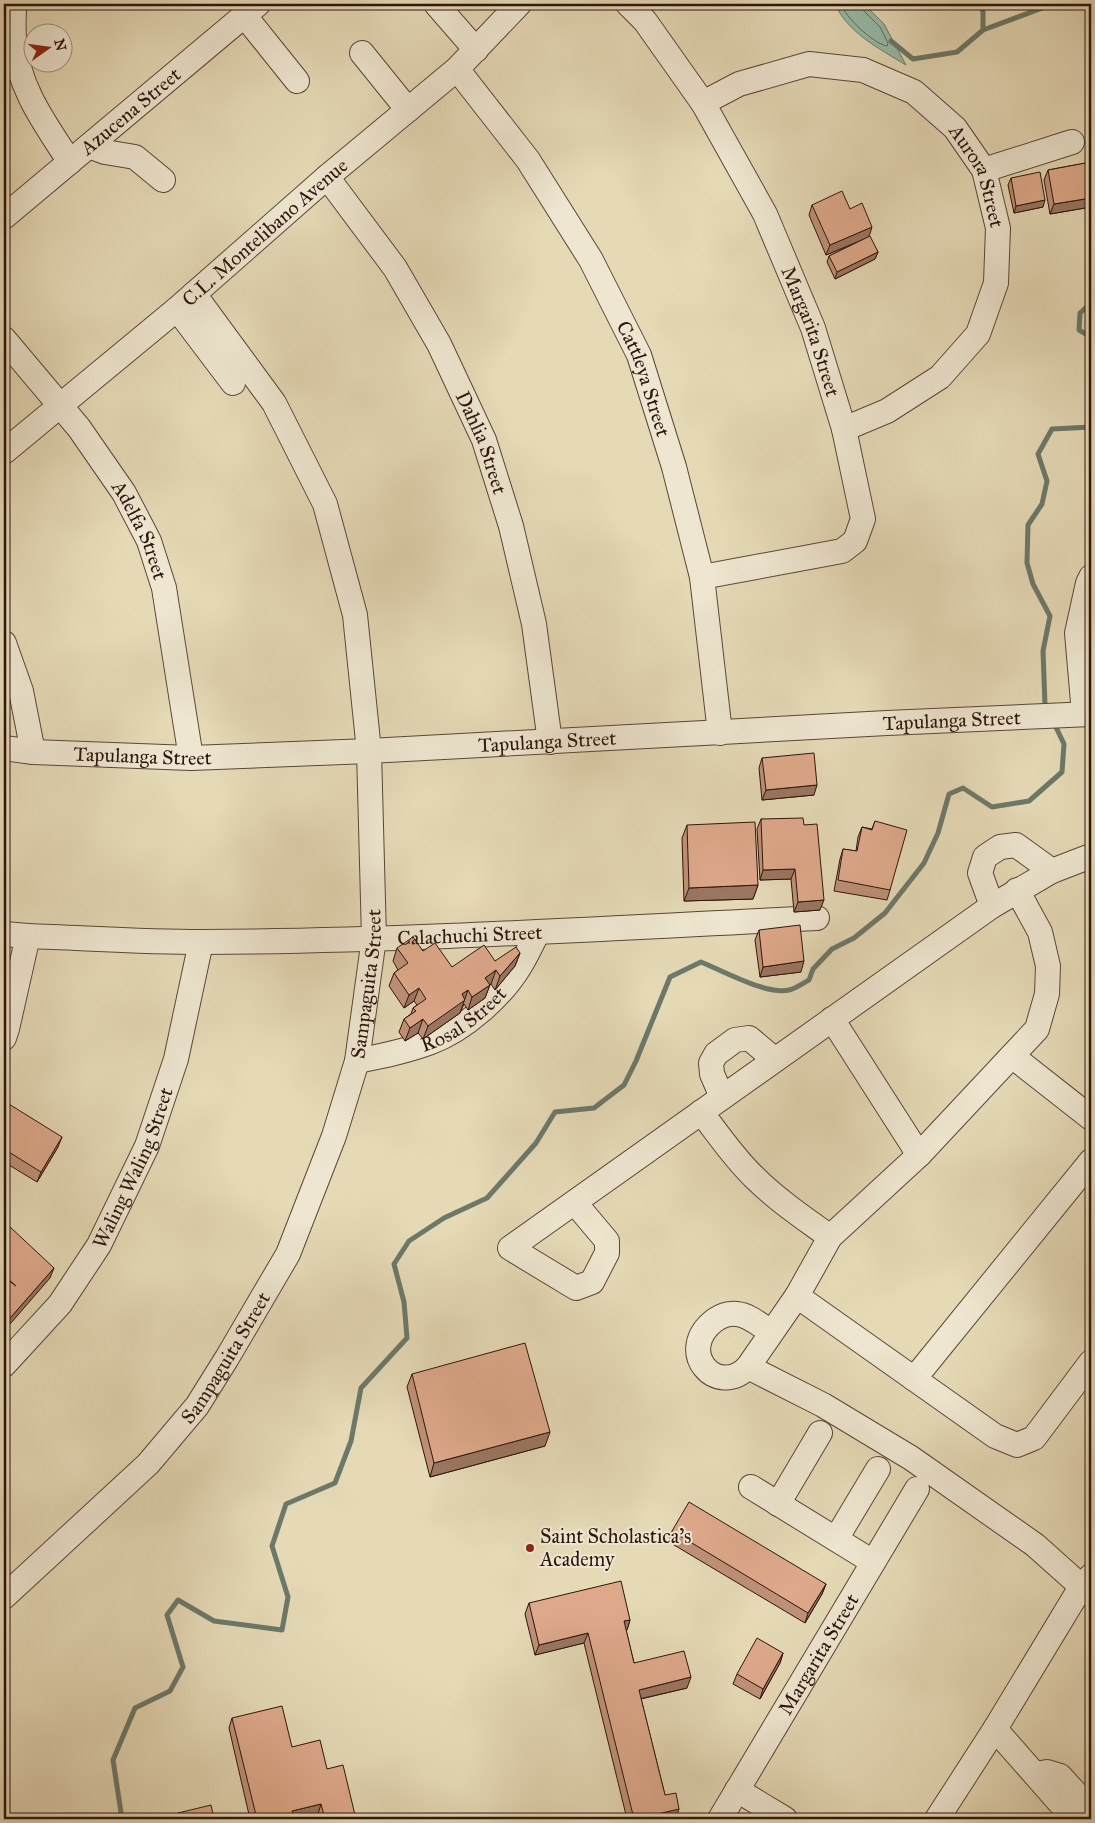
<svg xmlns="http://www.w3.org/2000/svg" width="1095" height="1823" viewBox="0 0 1095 1823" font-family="'IM FELL Great Primer',serif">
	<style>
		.water { fill: #97bba9; stroke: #6c796a }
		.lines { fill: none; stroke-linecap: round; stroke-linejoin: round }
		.shore { stroke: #62685a; stroke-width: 1 }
		.stream { stroke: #6c796a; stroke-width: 5 }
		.minor-casing { stroke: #5a4636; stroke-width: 26 }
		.minor { stroke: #eee6d0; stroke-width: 24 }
		.wall { fill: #bf9178; stroke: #2c150c }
		.shaded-wall { fill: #9b7661; stroke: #2c150c }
		.building { fill: #dea98b; stroke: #2c150c }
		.poi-dot { fill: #8f2418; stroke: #eee6d0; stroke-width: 2 }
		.labels { text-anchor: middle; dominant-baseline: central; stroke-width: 4; stroke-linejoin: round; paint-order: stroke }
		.street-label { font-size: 20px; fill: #2c150c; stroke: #eee6d0 }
		.poi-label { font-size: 20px; fill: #2c150c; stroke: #eee6d0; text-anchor: start }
	</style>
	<rect width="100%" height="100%" fill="#e5d9b6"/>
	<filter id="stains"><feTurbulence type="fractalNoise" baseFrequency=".004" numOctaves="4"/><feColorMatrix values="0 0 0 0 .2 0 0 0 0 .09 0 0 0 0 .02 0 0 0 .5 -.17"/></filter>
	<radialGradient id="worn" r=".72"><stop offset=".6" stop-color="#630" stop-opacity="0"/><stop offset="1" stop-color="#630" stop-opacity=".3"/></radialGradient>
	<!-- water -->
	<path class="water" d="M835,4h29l20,20 22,41c-26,-16 -58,-32 -71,-61z"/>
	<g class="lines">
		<!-- shore -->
		<path class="shore" d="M840,4c7,14 32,39 47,42l1,-3 -8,-16 -18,-18 -1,-5"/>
		<!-- stream -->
		<g class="stream">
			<path d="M981,4l2,8v18"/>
			<path d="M1069,4l22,5"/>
			<path d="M891,41l22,18 44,-7 26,-22 70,-26"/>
			<path d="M1091,303l-11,10 -1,17 12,7"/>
			<path d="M1047,709l-2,-4 -2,-54 7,-35 -17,-32 -6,-21 1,-38 14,-21 5,-23 -9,-27 14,-25 39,-2"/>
			<path d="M122,1819l-9,-59 22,-52 35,-17 13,-24 -16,-52 11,-15 36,21 68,9 6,-33 -16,-51 14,-42 49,-21 16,-42 10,-53 46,-50 -3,-36 -10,-38 15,-23 35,-23 43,-20 49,-55 19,-31 39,-4 30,-23 12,-24 34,-84 31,-15c22,9 65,33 88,28 6,-1 14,-7 20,-10l4,-11 19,-20 22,-11 31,-25 39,-50 14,-30 11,-39 14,-6 29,19 37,-6 33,-29 2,-28 -10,-21"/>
		</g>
		<!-- minor casing -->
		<g class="minor-casing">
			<g id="minor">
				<path d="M14,4c0,11 -1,23 0,35 3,47 31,85 56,123"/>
				<path d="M436,4l40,46"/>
				<path id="s1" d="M628,4l17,17 58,82 62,111 48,114 31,101 19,90 -8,22 -13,10 -140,26"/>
				<path d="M244,15l53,66"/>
				<path d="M362,53l46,57"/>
				<path id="s2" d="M457,69l71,91 63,100 48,95 35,112 28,110 18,156"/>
				<path id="s3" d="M703,103l36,-19 70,-20 54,6 51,22 41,36 29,42 14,58 -2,55 -18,51 -38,43 -53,34 -43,18"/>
				<path d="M89,146l16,6 30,5 28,23"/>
				<path d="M984,170l88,-28"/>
				<path id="s4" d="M327,177l68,91 44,76 45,96 27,86 23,98 16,118"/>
				<path id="s5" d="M4,217l254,-213"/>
				<path d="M177,309l56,74"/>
				<path id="s6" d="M4,339l75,89 45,65 25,48 15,47 27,170"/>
				<path id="s7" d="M4,452l173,-143 150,-132 130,-108 62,-65"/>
				<path d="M4,643l17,48 12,61"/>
				<path d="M1084,714l-7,-81 11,-50 3,-6"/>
				<path id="s8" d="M4,748l29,4 158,6 178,-7 518,-28 204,-9"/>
				<path d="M1017,890l23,42 8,34 -1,28 -10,35 -118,126 -89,82 -33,59 198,140 22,9 17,-7 57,-76"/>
				<path d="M992,906l-12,-33 5,-16 15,-10 16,-2 36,26"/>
				<path id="s9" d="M4,934l24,2c58,2 116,6 174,6 205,-1 410,-14 615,-24"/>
				<path d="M832,1019l87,136"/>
				<path d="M4,1038l3,-9 21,-93"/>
				<path d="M1012,1056l79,62"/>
				<path id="s10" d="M357,1061c25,-5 50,-10 74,-19 33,-12 71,-46 89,-76 7,-11 12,-23 18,-34"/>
				<path d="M722,1097l-10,-23 -1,-11 5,-9 19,-14 14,-2 25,21"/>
				<path d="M701,1112c17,22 33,46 53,65 23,23 50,41 76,60"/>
				<path d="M575,1203l32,38v12l-15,29 -16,6 -66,-40 482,-342 60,-35 39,-15"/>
				<path d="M771,1332c-10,-6 -22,-17 -34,-18 -8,-1 -16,2 -22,6 -41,31 2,79 33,47l49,-71"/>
				<path id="s11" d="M4,1365l56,-61 39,-59 48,-99 29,-87 25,-117"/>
				<path d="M748,1367l75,38 88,53 124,87 56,50"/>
				<path d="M914,1379l177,-218"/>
				<path d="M751,1487l122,75"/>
				<path d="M778,1504l42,-71"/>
				<path d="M836,1539l42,-70"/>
				<path id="s12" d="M4,1597l144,-133 49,-58 30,-48 61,-104 46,-118 23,-75 17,-123 -5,-187 -14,-136 -30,-111 -51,-101 -80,-109"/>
				<path d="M995,1729l79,90"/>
				<path d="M1035,1774l12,-2 13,4 31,34"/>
				<path d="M737,1790l48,29"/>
				<path id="s13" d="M720,1819l197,-330"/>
				<path d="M937,1819l58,-90 86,-142 10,-11"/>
			</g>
		</g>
		<!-- minor -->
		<use href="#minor" class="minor"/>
	</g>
	<!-- wall -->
	<g class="wall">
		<path d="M1091,162v45l-41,7 -6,-34 4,-10z"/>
		<path d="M1011,178l32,29 -29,6 -6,-28z"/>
		<path d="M812,205l38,4 19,27 9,16 -3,7 -40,20 -8,-17 2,-6 29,-14 -32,13 -17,-40z"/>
		<path d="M762,758l52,37 -52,5 -3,-32z"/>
		<path d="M761,819l43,6 16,85 -26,2 -3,-33 -31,1 -3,-51z"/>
		<path d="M875,821l15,69 -3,10 -53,-9 6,-32 3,-10 13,2 2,-14 4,-10 10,2z"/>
		<path d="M687,825l71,60 -5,14 -69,2 -2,-63z"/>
		<path d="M759,930l42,42 -41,5 -5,-37z"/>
		<path d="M397,948l26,3 29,16 43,-6 25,-8 -5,13 -20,24 -4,-6h-1l-5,14 -17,12 -4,-6 -4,9 -37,26 -5,-6 -13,8 -6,-9 5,-13 7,-5 2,-6 4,-3 -3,-4 -10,7 -15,-22 5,-13 4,-3 -5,-9z"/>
		<path d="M4,1101l54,46 -21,35 -33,-20z"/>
		<path d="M412,1374l133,72 -115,31 -23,-90z"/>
		<path d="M672,1531l154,53 -4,10 -17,29 -136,-81z"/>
		<path d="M529,1603l101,17 -3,10h-1l8,33 53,25 -46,11 24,96 11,24h-49l-43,-176 -49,12 -10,-41z"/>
		<path d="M783,1653l-3,10 -20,36 -27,-15 4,-10z"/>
		<path d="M232,1718l60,29 35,22 29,50h-37l-1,-5 -23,5h-45l-21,-91z"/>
		<path d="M178,1813l36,6h-39z"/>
	</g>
	<!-- shaded-wall -->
	<g class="shaded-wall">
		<path d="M1091,198v9l-41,7 4,-10z"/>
		<path d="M1045,200l-2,7 -29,6 2,-7z"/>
		<path d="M872,227l-3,10 -43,18 4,-10z"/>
		<path d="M878,252l-3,7 -40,20 2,-7z"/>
		<path d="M817,785l-3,10 -52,5 4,-10z"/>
		<path d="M795,869l-4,10 -31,1 3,-10z"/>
		<path d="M758,885l-5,14 -69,2 5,-13z"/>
		<path d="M824,900l-4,10 -26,2 4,-10z"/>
		<path d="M520,953l-5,13 -20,24 5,-14z"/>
		<path d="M804,961l-3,11 -41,5 3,-10z"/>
		<path d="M496,970l-5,14 -11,7 5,-13z"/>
		<path d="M490,985l-5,13 -17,12 4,-13z"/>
		<path d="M419,988l-5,13 -10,7 5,-13z"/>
		<path d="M468,990l-8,23 -37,26 5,-13 34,-32z"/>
		<path d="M423,1019l-5,14 -13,8 5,-13z"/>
		<path d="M62,1137l-4,10 -21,35 4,-10z"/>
		<path d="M54,1268l-4,10 -46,53v-6z"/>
		<path d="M550,1432l-5,14 -115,31 4,-14z"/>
		<path d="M826,1584l-4,10 -17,29 3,-10z"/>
		<path d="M630,1620l-3,10 -7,2 4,-11z"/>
		<path d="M588,1633l-4,10 -49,12 4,-10z"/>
		<path d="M783,1653l-3,10 -20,36 3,-10z"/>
		<path d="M691,1677l-4,11 -52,12 4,-10z"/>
		<path d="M321,1804l-3,10 -23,5h-6l3,-8z"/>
		<path d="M679,1809l-3,10h-40z"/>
	</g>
	<!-- building -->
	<g class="building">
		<path d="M1091,162v36l-37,6 -6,-34z"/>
		<path d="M1040,172l5,28 -29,6 -5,-28z"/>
		<path d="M842,191l8,18 12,-6 10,24 -42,18 -18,-40z"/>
		<path d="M870,236l8,16 -41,20 -8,-16z"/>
		<path d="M814,753l3,32 -51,5 -4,-32z"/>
		<path d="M803,818l1,7 13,-1 7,76 -26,2 -3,-33 -32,1 -2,-51z"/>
		<path d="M875,821l32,9 -17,60 -52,-10 5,-31 14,2 5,-24 10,3z"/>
		<path d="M755,822l3,63 -69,3 -2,-63z"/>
		<path d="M800,925l4,36 -41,6 -4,-37z"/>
		<path d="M413,937l10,14 12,-8 17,24 32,-22 11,16 21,-14 4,6 -20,23 -4,-6 -11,8 5,7 -18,12 -4,-7 -6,4 3,6 -37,26 -5,-7 -13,9 -6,-9 12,-8 -3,-3 13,-9 -7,-11 -10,7 -15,-22 14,-10 -11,-15z"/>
		<path d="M4,1101l58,36 -21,35 -37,-23z"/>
		<path d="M9,1226l45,42 -50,57v-48l12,9 -12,-11v-43z"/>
		<path d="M525,1343l25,89 -116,31 -22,-89z"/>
		<path d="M689,1502l137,82 -18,29 -136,-82z"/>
		<path d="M621,1581l9,39 -6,1 10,42 50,-12 7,26 -52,13 26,105 11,-2 3,16 -43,10h-2l-46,-186 -49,12 -10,-42z"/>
		<path d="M757,1638l26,15 -20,36 -26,-15z"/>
		<path d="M282,1706l10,41 28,-7 7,29 16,-4 13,54h-31l-4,-15 -29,7 2,8h-37l-25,-101z"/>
		<path d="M211,1805l3,14h-35l-1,-6z"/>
	</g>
	<!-- markers -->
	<circle class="poi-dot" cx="530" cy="1548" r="5"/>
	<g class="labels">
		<!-- street labels -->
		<g class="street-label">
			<text stroke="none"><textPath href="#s5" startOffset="165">Azucena Street</textPath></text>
			<text stroke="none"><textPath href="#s3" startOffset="332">Aurora Street</textPath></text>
			<text stroke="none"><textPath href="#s7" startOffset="341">C.L. Montelibano Avenue</textPath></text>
			<text stroke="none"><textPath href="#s1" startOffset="378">Margarita Street</textPath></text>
			<text stroke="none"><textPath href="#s2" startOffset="364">Cattleya Street</textPath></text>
			<text stroke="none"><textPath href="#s4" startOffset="309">Dahlia Street</textPath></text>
			<text stroke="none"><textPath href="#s6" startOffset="236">Adelfa Street</textPath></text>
			<text stroke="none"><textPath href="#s8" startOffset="949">Tapulanga Street</textPath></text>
			<text stroke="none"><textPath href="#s8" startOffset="544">Tapulanga Street</textPath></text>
			<text stroke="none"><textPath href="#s8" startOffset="139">Tapulanga Street</textPath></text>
			<text stroke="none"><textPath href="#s9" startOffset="466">Calachuchi Street</textPath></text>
			<text stroke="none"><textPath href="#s12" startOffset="732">Sampaguita Street</textPath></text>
			<text stroke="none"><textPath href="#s10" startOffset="116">Rosal Street</textPath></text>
			<text stroke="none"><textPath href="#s11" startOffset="238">Waling Waling Street</textPath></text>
			<text stroke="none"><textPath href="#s12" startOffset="328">Sampaguita Street</textPath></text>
			<text stroke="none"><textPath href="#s13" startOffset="192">Margarita Street</textPath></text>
		</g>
		<!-- poi labels -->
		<g class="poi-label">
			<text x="540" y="1536">Saint Scholastica's<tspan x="540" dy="23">Academy</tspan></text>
		</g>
	</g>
	<!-- margin -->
	<rect width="1095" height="1823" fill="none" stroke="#e5d9b6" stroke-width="20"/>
	<rect x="5" y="5" width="1085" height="1813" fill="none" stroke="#2c150c" stroke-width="2.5"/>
	<rect x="10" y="10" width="1075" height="1803" fill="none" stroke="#2c150c"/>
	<!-- north arrow -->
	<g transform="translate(48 48) rotate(76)"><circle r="24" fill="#eee6d0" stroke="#a09282"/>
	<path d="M0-4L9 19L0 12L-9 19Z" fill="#8f2418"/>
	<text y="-8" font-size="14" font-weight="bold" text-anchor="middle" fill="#2c150c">N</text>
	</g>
	<rect width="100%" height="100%" filter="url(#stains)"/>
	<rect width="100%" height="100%" fill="url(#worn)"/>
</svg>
